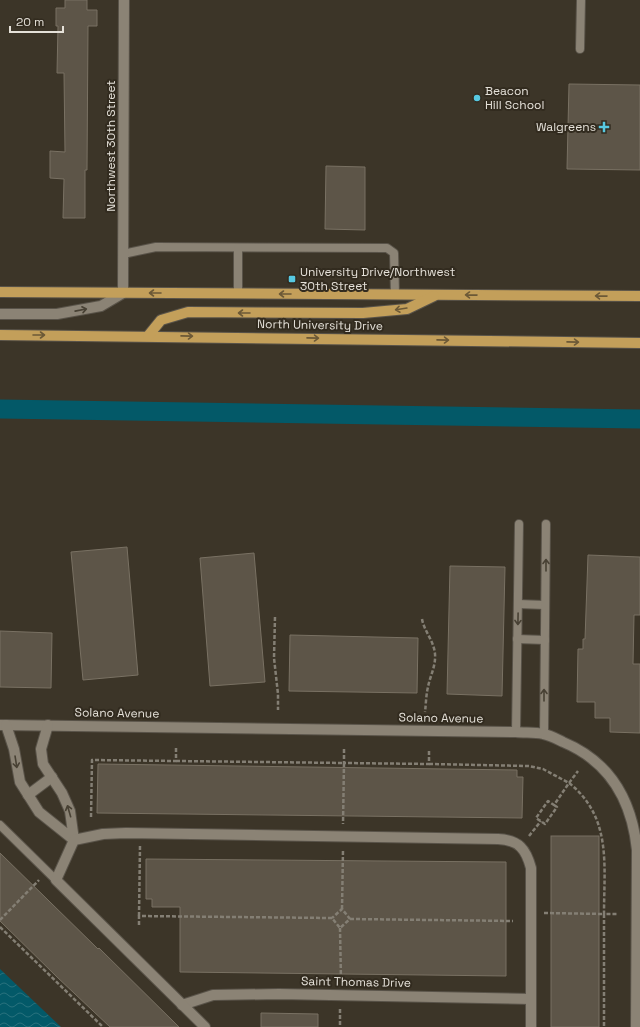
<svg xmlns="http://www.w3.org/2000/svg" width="640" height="1027" viewBox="0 0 640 1027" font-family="'Space Grotesk',sans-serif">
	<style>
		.water { fill: url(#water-waves) }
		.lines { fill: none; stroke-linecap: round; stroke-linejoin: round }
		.canal { stroke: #035968; stroke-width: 19 }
		.building { fill: #5d5548; stroke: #797163 }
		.lane-casing { stroke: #595349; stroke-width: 10 }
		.street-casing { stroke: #595349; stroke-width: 12 }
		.primary-casing { stroke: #595349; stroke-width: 12 }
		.path { stroke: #847f74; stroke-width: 2.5; stroke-dasharray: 4 2; stroke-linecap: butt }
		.lane { stroke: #8b8375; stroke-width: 8 }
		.street { stroke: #8b8375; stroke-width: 10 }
		.primary { stroke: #c39f5a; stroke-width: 10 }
		.oneway { stroke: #6c5937 }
		.oneway2 { stroke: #484134 }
		.poi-dot { fill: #57c9e2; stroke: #322b1f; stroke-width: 1.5 }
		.labels { text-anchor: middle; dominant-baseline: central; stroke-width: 4; stroke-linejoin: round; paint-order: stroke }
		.poi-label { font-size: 12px; fill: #e5e1d9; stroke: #322b1f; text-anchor: start }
		.street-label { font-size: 12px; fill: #e5e1d9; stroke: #322b1f }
	</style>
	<defs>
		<pattern id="water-waves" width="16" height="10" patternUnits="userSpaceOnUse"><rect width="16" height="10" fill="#035968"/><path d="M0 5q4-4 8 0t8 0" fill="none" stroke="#28717d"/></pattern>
	</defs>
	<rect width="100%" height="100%" fill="#3c3528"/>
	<!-- water -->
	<path class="water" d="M0,969l61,58h-61z"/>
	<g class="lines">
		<!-- canal -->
		<path class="canal" d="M0,409l640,10"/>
	</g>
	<!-- building -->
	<g class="building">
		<path d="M65,0h22v10h10v16h-9l-1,144h-2v48h-22l1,-39 -14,-1v-27l15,1 -1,-79h-7l1,-47h-2v-18h9z"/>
		<path d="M569,84l71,1v85l-73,-1z"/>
		<path d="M326,166l39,1v63l-40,-1z"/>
		<path d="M127,547l11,128 -55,5 -12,-128z"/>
		<path d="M254,553l11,129 -55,4 -10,-128z"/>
		<path d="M588,555l52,2v58h-6l-1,49h7v69l-30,-1v-14h-15v-16h-18l1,-53h5v-10h2z"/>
		<path d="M450,566l55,1 -3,129 -55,-2z"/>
		<path d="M0,631l52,2 -1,55 -51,-1z"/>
		<path d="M290,635l128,3 -1,55 -128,-2z"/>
		<path d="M98,764l419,6v7h6l-1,41 -425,-5z"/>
		<rect x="551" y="836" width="48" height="191"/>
		<path d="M0,853l98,96 1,-1 80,79h-69l-53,-50 -57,-56z"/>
		<path d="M146,859l360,3v114l-326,-4v-65h-28v-8h-6z"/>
		<path d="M261,1013l57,1v13h-57z"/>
	</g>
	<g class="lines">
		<!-- lane casing -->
		<g class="lane-casing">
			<g id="lane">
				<path d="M580,49l1,-49"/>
				<path d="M123,254l33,-7 231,1 7,5 1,41"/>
				<path d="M238,293v-45"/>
				<path d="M518,604l27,1"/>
				<path d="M517,639l28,1"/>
				<path d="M516,732l3,-208"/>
				<path d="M544,734l2,-210"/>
				<path d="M0,825l56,55"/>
			</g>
		</g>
		<!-- street casing -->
		<g class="street-casing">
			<g id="street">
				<path d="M0,314h57l44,-8 22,-13 1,-293"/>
				<path d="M0,725l516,7c9,1 19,0 27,2 7,1 14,5 20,8 48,20 69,59 74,108l-1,177"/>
				<path d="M6,725l8,24 6,33 19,30 35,28 -4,-29 -8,-18 -19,-29 -2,-15 7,-24"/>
				<path d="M28,795l24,-18"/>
				<path d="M182,1005l31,-10 66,-1 252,5"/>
				<path d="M205,1027l-149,-147 18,-40 29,-6 23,-1 372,6c21,1 28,10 33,29v159"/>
			</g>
		</g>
		<!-- primary casing -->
		<g class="primary-casing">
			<g id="primary">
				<path d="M0,292l640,4"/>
				<path d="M0,335l640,8"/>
				<path d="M148,336l13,-16 27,-8 175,1 44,-4 27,-13"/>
			</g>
		</g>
		<!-- path -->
		<g class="path">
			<path d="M275,617l-1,41 4,36v16"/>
			<path d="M422,619c2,12 12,22 13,35 1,12 -5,22 -7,33 -2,8 -2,17 -3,25"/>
			<path d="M344,749v14l85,1v-15"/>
			<path d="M176,761l168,2 -1,61"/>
			<path d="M429,764l100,2 14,3 26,14 9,-12"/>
			<path d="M554,805l3,2 -12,17 -9,-6 12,-17 6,4 15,-22c43,34 35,82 35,131h14"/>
			<path d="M91,817l1,-57 84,1v-15"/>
			<path d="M529,836l12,-15"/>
			<path d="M342,909l1,-59"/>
			<path d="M544,913l60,1v113"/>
			<path d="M139,916l1,-70"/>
			<path d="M350,919l163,2"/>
			<path d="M0,920l39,-40"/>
			<path d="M139,925v-9l193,2 8,10 10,-9 -8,-10 -10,9"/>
			<path d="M0,927l103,100"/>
			<path d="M340,928l1,53"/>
			<path d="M340,1009v18"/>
		</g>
		<!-- lane -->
		<use href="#lane" class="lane"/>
		<!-- street -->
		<use href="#street" class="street"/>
		<!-- primary -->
		<use href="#primary" class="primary"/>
	</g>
	<!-- one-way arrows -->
	<defs><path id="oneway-shaft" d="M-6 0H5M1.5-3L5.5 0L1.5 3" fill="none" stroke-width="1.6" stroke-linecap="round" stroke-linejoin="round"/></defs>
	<g class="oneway">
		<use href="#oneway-shaft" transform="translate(155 293) rotate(-180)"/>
		<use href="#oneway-shaft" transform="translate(285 294) rotate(-180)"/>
		<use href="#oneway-shaft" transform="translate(471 295) rotate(-179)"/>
		<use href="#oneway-shaft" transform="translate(601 296) rotate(-179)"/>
		<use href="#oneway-shaft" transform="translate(401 309) rotate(171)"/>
		<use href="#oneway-shaft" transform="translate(244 313) rotate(-180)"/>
		<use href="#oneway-shaft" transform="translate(39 335)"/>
		<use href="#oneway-shaft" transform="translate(187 336) rotate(1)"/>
		<use href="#oneway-shaft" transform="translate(313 338) rotate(1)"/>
		<use href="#oneway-shaft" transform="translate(443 340) rotate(1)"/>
		<use href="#oneway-shaft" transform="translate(573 342) rotate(1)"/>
	</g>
	<g class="oneway2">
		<use href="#oneway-shaft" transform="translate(81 310) rotate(-11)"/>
		<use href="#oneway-shaft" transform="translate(546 565) rotate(-90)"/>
		<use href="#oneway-shaft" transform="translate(518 619) rotate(91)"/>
		<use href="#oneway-shaft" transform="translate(544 695) rotate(-90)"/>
		<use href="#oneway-shaft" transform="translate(16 762) rotate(81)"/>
		<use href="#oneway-shaft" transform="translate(69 811) rotate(-106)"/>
	</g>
	<!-- markers -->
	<g class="poi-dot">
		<circle cx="477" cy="98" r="4"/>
		<path d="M602 121h4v4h4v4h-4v4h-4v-4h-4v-4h4z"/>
		<rect x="288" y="275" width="8" height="8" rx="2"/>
	</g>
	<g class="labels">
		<!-- poi labels -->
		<g class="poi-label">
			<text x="485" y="91">Beacon<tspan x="485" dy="14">Hill School</tspan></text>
			<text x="596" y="127" text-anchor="end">Walgreens</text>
			<text x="300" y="272">University Drive/Northwest<tspan x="300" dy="14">30th Street</tspan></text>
		</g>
		<!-- street labels -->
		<g class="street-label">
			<text transform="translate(111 146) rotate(-90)">Northwest 30th Street</text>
			<text transform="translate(320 325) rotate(1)">North University Drive</text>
			<text transform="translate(117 713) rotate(1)">Solano Avenue</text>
			<text transform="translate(441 718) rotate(1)">Solano Avenue</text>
			<text transform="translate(356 982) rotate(1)">Saint Thomas Drive</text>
		</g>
	</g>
	<!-- scale -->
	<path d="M10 26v6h53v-6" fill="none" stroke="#e5e1d9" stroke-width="2"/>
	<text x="16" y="26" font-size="12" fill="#e5e1d9" stroke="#322b1f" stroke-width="3" paint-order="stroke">20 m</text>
</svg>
